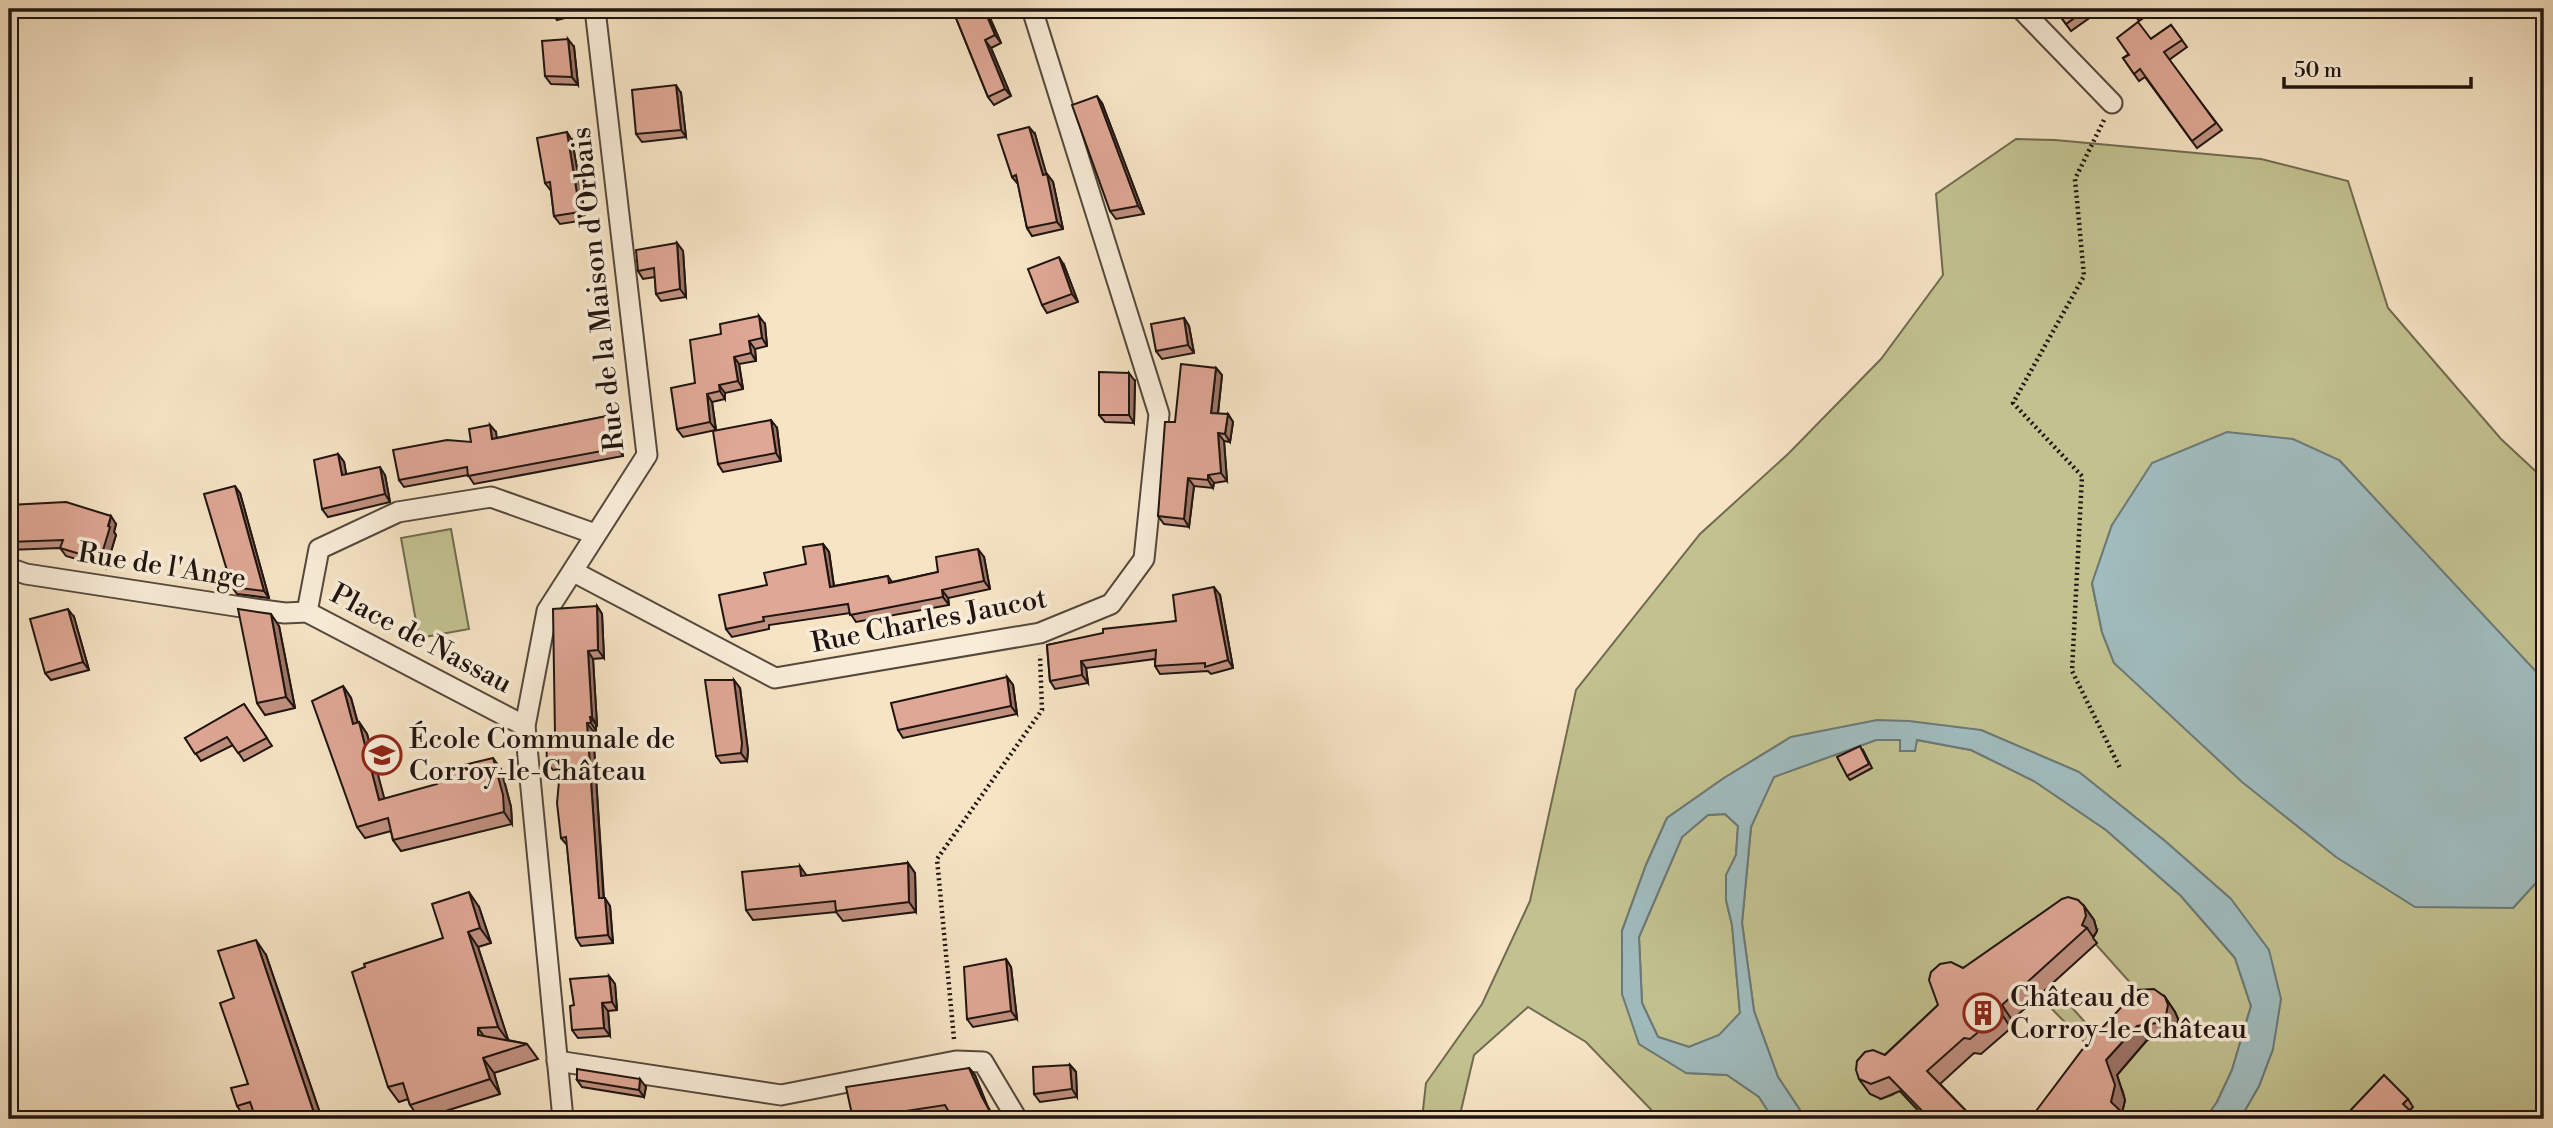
<svg xmlns="http://www.w3.org/2000/svg" width="2553" height="1128" viewBox="0 0 2553 1128" font-family="'Libre Bodoni',serif">
	<style>
		.green { fill: #c2c290; stroke: #706b50; stroke-width: 2 }
		.water { fill: #a0bcbe; stroke: #6c7978; stroke-width: 2; fill-rule: evenodd }
		.lines { fill: none; stroke-linecap: round; stroke-linejoin: round }
		.minor-casing { stroke: #55483c; stroke-width: 23 }
		.path { stroke: #1f140f; stroke-width: 4.5; stroke-dasharray: 2 3.5; stroke-linecap: butt }
		.minor { stroke: #f9edd9; stroke-width: 19 }
		.wall { fill: #c09080; stroke: #1f140f; stroke-width: 2 }
		.shaded-wall { fill: #9c7568; stroke: #1f140f; stroke-width: 2 }
		.building { fill: #dfa795; stroke: #1f140f; stroke-width: 2 }
		.labels { text-anchor: middle; dominant-baseline: central; stroke-width: 7; stroke-linejoin: round; paint-order: stroke }
		.street-label { font-size: 28px; fill: #1f140f; stroke: #f9edd9 }
		.poi-label { font-size: 28px; fill: #1f140f; stroke: #f9edd9; text-anchor: start }
	</style>
	<rect width="100%" height="100%" fill="#f6e4c5"/>
	<filter id="stains"><feTurbulence type="fractalNoise" baseFrequency=".00286" numOctaves="4"/><feColorMatrix values="0 0 0 0 .2 0 0 0 0 .09 0 0 0 0 .02 0 0 0 .5 -.17"/></filter>
	<radialGradient id="worn" r=".72"><stop offset=".6" stop-color="#630" stop-opacity="0"/><stop offset="1" stop-color="#630" stop-opacity=".3"/></radialGradient>
	<!-- green -->
	<g class="green">
		<path d="M2016,139l39,1 206,19 87,22 40,127 113,131 43,40v203l-205,-222 -227,65 -20,59 10,48 12,31 42,36 357,209 31,-34v245h-304l19,-33 14,-37 -42,-150 -66,-58 -86,-69 -98,-42 -190,7 -67,41 -57,40 -21,47 -24,66v63l64,79 41,2 32,22 14,22h-113l-74,-77 -58,-35 -54,48 -15,64h-37l4,-36 56,-79 48,-103 46,-211 124,-156 88,-80 93,-95 62,-84 -7,-81z"/>
		<path d="M451,529l18,100 -50,9 -18,-100z"/>
		<path d="M1876,740h25l-1,10 17,-10 54,10 63,31 72,49 75,66 54,62 16,48 -19,64 -15,32 -12,17h-82l-5,-4c7,-15 11,-27 -7,-34l40,-45c15,7 25,-2 27,-17l-27,-13 -59,-66 5,-10 -153,78 -63,91 12,-4 5,-6 28,30h-120l-28,-42 -24,-66 -12,-88 9,-96 22,-50z"/>
		<path d="M1725,814l13,12 -2,29 -10,21v24l6,25 8,88 -20,22 -31,12 -31,-10 -16,-34 -3,-66 43,-100 26,-22z"/>
		<path d="M2059,993l41,46 -9,10 -44,-45z"/>
	</g>
	<!-- water -->
	<g class="water">
		<path d="M2227,432l66,7 46,21 204,219 1,195 -31,34 -98,-1 -79,-50 -94,-75 -128,-119 -12,-31 -10,-49 20,-58 40,-62z"/>
		<path d="M1877,720l32,1 72,9 98,42 86,69 66,58 38,51 12,49 -8,50 -14,37 -19,33h-35l12,-17 15,-32 19,-64 -16,-48 -54,-62 -75,-66 -72,-49 -63,-31 -54,-10 -2,11h-15v-11h-24l-102,37 -23,50 -9,96 12,88 24,66 28,42h-33l-14,-22 -32,-22 -41,-2 -47,-29 -17,-50v-63l24,-66 21,-47 57,-40 67,-41zM1725,814l13,12 -2,29 -10,20v25l6,25 8,88 -21,22 -30,12 -31,-10 -16,-34 -3,-66 43,-100 26,-22z"/>
	</g>
	<g class="lines">
		<!-- minor casing -->
		<g class="minor-casing">
			<g id="minor">
				<path d="M2021,9l91,94"/>
				<path d="M9,568l17,6 222,34 37,5 22,-1 218,114"/>
				<path d="M574,572l201,106 265,-45 71,-29 33,-45 15,-145 -127,-405"/>
				<path d="M307,612l12,-63 79,-37 93,-15 104,37"/>
				<path d="M557,1061l224,34 175,-34 27,1 34,57"/>
				<path d="M563,1119l-38,-393 22,-115 100,-156 -52,-446"/>
			</g>
		</g>
		<!-- path -->
		<g class="path">
			<path d="M2104,120l-29,59 9,97 -71,127 69,73 -10,195 49,99"/>
			<path d="M954,1039l-17,-180 105,-149 -2,-55"/>
		</g>
		<!-- minor -->
		<use href="#minor" class="minor"/>
	</g>
	<!-- wall -->
	<g class="wall">
		<path d="M550,9h32l1,4 -26,7 -6,-8z"/>
		<path d="M986,9l15,34 -10,5 20,48 -17,9 -6,-8 -34,-84z"/>
		<path d="M2055,9h47l-31,22z"/>
		<path d="M2131,9h25l-17,12z"/>
		<path d="M2171,25l16,22 -18,13 53,70 -25,18 -52,-71 -6,4 -16,-23z"/>
		<path d="M574,47l4,38 -27,-1 -6,-8z"/>
		<path d="M681,93l5,44 -44,5 -6,-8z"/>
		<path d="M1102,103l42,111 -28,5 -6,-8z"/>
		<path d="M1035,134l11,41 1,-1 6,8 10,47 -31,7 -5,-8 -9,-44 -6,-7z"/>
		<path d="M572,140l14,80 -26,4 -6,-8 -3,-25 -6,-8z"/>
		<path d="M677,243l6,8 3,46 -25,4 -5,-7 -1,-17 -12,2 -5,-8z"/>
		<path d="M1064,265l14,37 -31,11 -5,-8z"/>
		<path d="M1184,318l5,8 5,27 -32,6 -6,-8z"/>
		<path d="M765,324l2,22 -12,3 1,12 -17,3 4,25 -18,4v6l-13,3 4,28 -33,7 -6,-8 18,-46z"/>
		<path d="M1216,368l6,7 -4,39h10l5,8 -3,20 -6,-1 3,40 -13,2 -1,5 -19,-2 -5,41 -25,-3 -6,-8 17,-94z"/>
		<path d="M1135,381l-1,42 -29,-1 -6,-7z"/>
		<path d="M612,415l5,8 6,33 -149,28 -6,-9 -64,12 -5,-7 72,-38 25,-10v6z"/>
		<path d="M777,428l4,33 -58,11 -5,-8z"/>
		<path d="M338,454l6,8 2,12 39,1 5,27 -62,15 -6,-8z"/>
		<path d="M240,493l29,105 -32,-4 -5,-7z"/>
		<path d="M9,505l107,19 -2,8 2,3 -10,33 -40,-12 -6,-8 -51,2z"/>
		<path d="M823,544l6,8 5,34 54,-10 4,6 46,-10 46,-15 6,32 -42,9 1,7 -93,17 -6,-9 -81,12v4l-37,8 -6,-8 41,-44 39,-21z"/>
		<path d="M1220,595l13,73 -22,6 -3,-3 -48,3 -5,-8v-7l-69,9 2,15 -33,6 -5,-8 -3,-36 129,-24z"/>
		<path d="M597,606l5,8 2,44 -11,1 4,66 -1,-1v7h-3l11,167 6,8 3,37 -32,3 -5,-8 -9,-93 -6,-7 -1,-69 -7,1 -6,-8z"/>
		<path d="M74,617l15,53 -38,10 -6,-7z"/>
		<path d="M279,626l16,82 -30,7 -8,-12z"/>
		<path d="M1007,677l6,8 4,29 -114,24 -5,-8z"/>
		<path d="M343,686l8,12 7,25 1,-1 8,12 17,65 117,-30 10,38 1,17 -111,27 -8,-11 -2,-9 -26,7 -8,-11z"/>
		<path d="M740,688l8,63 -1,10 -26,2 -5,-7z"/>
		<path d="M244,704l28,42 -28,15 -11,-16 -32,16 -16,-23z"/>
		<path d="M1863,750l9,18 -22,12 -3,-4z"/>
		<path d="M908,863l7,10 1,39 -73,9 -7,-9 -83,8 -7,-10 60,-34z"/>
		<path d="M2084,906l10,14 3,11 -4,7 4,5 -85,77 -1,8 -30,26 -7,-1 -34,31 34,35h-48l-26,-28 -19,8 -11,-5 -11,-15 79,-74 25,-37z"/>
		<path d="M479,907l12,36 -13,4 30,93 19,4 11,15 -44,14 6,21 -80,25 -10,-14 -2,-6 -9,3 -11,-15 55,-149z"/>
		<path d="M266,955l56,164h-76l-9,-13 11,-22 -14,-86z"/>
		<path d="M1006,959l5,8 6,52 -44,8 -6,-8z"/>
		<path d="M609,976l6,8 2,26 -9,1 2,25 -32,2 -6,-8 2,-25z"/>
		<path d="M2165,997l10,15 3,7 -1,11 -10,8 -20,2 -30,35 8,25 -3,13 -86,-2z"/>
		<path d="M1070,1065l6,7 1,25 -37,5 -6,-8z"/>
		<path d="M969,1068l6,7 12,30 -37,8 -38,6h-59z"/>
		<path d="M577,1080l69,7 -2,10 -62,-10z"/>
		<path d="M2408,1099l5,8 -3,3 9,9h-70l-3,-4z"/>
	</g>
	<!-- shaded-wall -->
	<g class="shaded-wall">
		<path d="M984,9h2l15,34 -6,-8z"/>
		<path d="M568,39l6,8 4,38 -6,-8z"/>
		<path d="M985,40l6,8 20,48 -6,-7z"/>
		<path d="M676,85l5,8 5,44 -5,-7z"/>
		<path d="M1097,96l5,7 42,111 -6,-8z"/>
		<path d="M1029,127l6,7 14,49 -6,-8z"/>
		<path d="M567,132l5,8 14,80 -6,-8z"/>
		<path d="M1047,174l6,8 10,47 -6,-7z"/>
		<path d="M677,243l6,8 3,46 -6,-8z"/>
		<path d="M1059,257l5,8 14,37 -6,-8z"/>
		<path d="M759,316l6,8 2,22 -5,-8z"/>
		<path d="M1184,318l5,8 5,27 -6,-8z"/>
		<path d="M749,341l6,8 1,12 -5,-8z"/>
		<path d="M734,357l5,7 4,25 -5,-8z"/>
		<path d="M1216,368l6,7 -5,46 -6,-8z"/>
		<path d="M1129,373l6,8 -1,42 -5,-8z"/>
		<path d="M719,385l6,8v6l-5,-8z"/>
		<path d="M707,394l5,8 4,28 -6,-8z"/>
		<path d="M1228,414l5,8 -3,20 -5,-8z"/>
		<path d="M612,415l5,8 6,33 -5,-8z"/>
		<path d="M771,420l6,8 4,33 -5,-8z"/>
		<path d="M490,425l6,7 2,14 -6,-7z"/>
		<path d="M1218,433l6,8 3,40 -6,-8z"/>
		<path d="M338,454l6,8 4,21 -6,-8z"/>
		<path d="M380,467l5,8 5,27 -5,-8z"/>
		<path d="M1208,475l6,8 -1,5 -5,-8z"/>
		<path d="M1188,478l6,8 -5,41 -5,-8z"/>
		<path d="M235,486l5,7 29,105 -5,-7z"/>
		<path d="M111,516l5,8 -2,8 2,3 -10,33 -6,-8z"/>
		<path d="M823,544l6,8 6,42 -5,-7z"/>
		<path d="M978,549l6,8 6,32 -6,-8z"/>
		<path d="M1214,587l6,8 13,73 -5,-8z"/>
		<path d="M942,590l6,8 1,7 -6,-8z"/>
		<path d="M597,606l5,8 2,44 -6,-8z"/>
		<path d="M68,609l6,8 15,53 -6,-8z"/>
		<path d="M271,614l8,12 16,82 -9,-11z"/>
		<path d="M588,651l5,8 4,66 -5,-8z"/>
		<path d="M1081,661l5,7 2,15 -6,-8z"/>
		<path d="M1007,677l6,8 4,29 -6,-8z"/>
		<path d="M734,680l6,8 8,63 -1,10 -6,-8z"/>
		<path d="M343,686l8,12 10,38 -8,-12z"/>
		<path d="M590,717l6,7v7l-5,-8z"/>
		<path d="M359,722l8,12 21,78 -9,-12z"/>
		<path d="M587,723l6,8 11,175 -5,-8z"/>
		<path d="M493,758l8,11 10,38 1,17 -8,-12z"/>
		<path d="M908,863l7,10 1,39 -7,-10z"/>
		<path d="M800,866l7,10h-6z"/>
		<path d="M469,892l10,15 12,36 -11,-15z"/>
		<path d="M605,898l5,8 3,37 -5,-8z"/>
		<path d="M2084,906l10,14 3,11 -4,6 -6,-9 -5,-3z"/>
		<path d="M468,932l10,15 31,95 -11,-15z"/>
		<path d="M256,940l10,15 56,164h-6z"/>
		<path d="M1006,959l5,8 6,52 -6,-8z"/>
		<path d="M609,976l6,8 2,26 -5,-8z"/>
		<path d="M2165,997l10,15 3,7 -1,11 -11,-15z"/>
		<path d="M602,1003l6,8 2,25 -6,-8z"/>
		<path d="M2002,1005l10,15 -1,8 -10,-15z"/>
		<path d="M2137,1026l10,14 -30,35 8,25 -4,17 -10,-15 -5,-42z"/>
		<path d="M478,1028l11,15 -11,-8z"/>
		<path d="M483,1058l11,15 6,21 -10,-15z"/>
		<path d="M1070,1065l6,7 1,25 -5,-8z"/>
		<path d="M969,1068l6,7 12,30 8,14h-1l-12,-22z"/>
		<path d="M640,1079l6,8 -2,10 -5,-7z"/>
	</g>
	<!-- building -->
	<g class="building">
		<path d="M550,9h13l-12,3z"/>
		<path d="M963,9h21l11,26 -10,5 20,49 -17,8 -34,-84z"/>
		<path d="M2055,9h32l-21,15z"/>
		<path d="M2131,9h10l-7,5z"/>
		<path d="M2138,22l13,17 20,-14 11,15 -18,12 52,71 -24,18 -52,-72 -6,5 -11,-16 6,-3 -12,-17z"/>
		<path d="M568,39l4,38 -27,-1 -3,-35z"/>
		<path d="M676,85l5,45 -45,4 -4,-44z"/>
		<path d="M1097,96l41,110 -28,5 -38,-106z"/>
		<path d="M1029,127l14,48 4,-1 10,48 -30,6 -11,-53 -4,2 -14,-42z"/>
		<path d="M567,132l13,80 -26,4 -4,-34 -5,1 -8,-45z"/>
		<path d="M677,243l3,46 -24,5 -2,-26 -16,3 -2,-21z"/>
		<path d="M1059,257l13,37 -30,11 -14,-36z"/>
		<path d="M759,316l3,22 -13,3 2,12 -17,4 4,24 -19,4 1,6 -13,3 3,28 -33,7 -6,-41 24,-5 -5,-43 31,-6 -1,-10z"/>
		<path d="M1184,318l4,27 -32,6 -5,-27z"/>
		<path d="M1181,364l35,4 -5,45 17,1 -3,20 -7,-1 3,40 -13,2v5l-20,-2 -4,41 -26,-3 7,-94h10z"/>
		<path d="M1099,372l30,1v42h-30z"/>
		<path d="M612,415l6,33 -150,28 -1,-9 -68,13 -6,-30 54,-10 24,2 -2,-13 21,-4 2,14z"/>
		<path d="M771,420l5,33 -58,11 -5,-33z"/>
		<path d="M338,454l4,21 38,-8 5,27 -63,15 -8,-49z"/>
		<path d="M235,486l29,105 -32,-4 -28,-93z"/>
		<path d="M66,502l45,14 -3,10 2,1 -10,33 -40,-12 3,-8 -54,2v-37z"/>
		<path d="M823,544l7,43 58,-11 1,7 49,-11 -2,-15 42,-8 6,32 -42,9 1,7 -93,18 -2,-11 -85,13 1,4 -38,8 -7,-34 48,-10 -3,-12 42,-9 -3,-17z"/>
		<path d="M1214,587l14,73 -23,7v-4l-50,3 1,-16 -75,11 1,14 -32,6 -3,-36 56,-12v-4l73,-8 -3,-26z"/>
		<path d="M597,606l1,44 -10,1 4,66h-2l1,6h-4l12,175h6l3,37 -32,3 -10,-101 -5,1 -4,-35 4,-43 -14,2 -1,-26 9,-1 -2,-126z"/>
		<path d="M68,609l15,53 -38,11 -15,-54z"/>
		<path d="M238,609l33,5 15,83 -29,6z"/>
		<path d="M1007,677l4,29 -113,24 -7,-27z"/>
		<path d="M705,680h29l8,63 -1,10 -25,3z"/>
		<path d="M343,686l10,38 6,-2 20,78 58,-16 -2,-12 58,-14 10,37 1,17 -111,28 -5,-22 -31,9 -45,-126z"/>
		<path d="M244,704l23,34 -29,15 -11,-16 -32,17 -10,-16z"/>
		<path d="M1860,746l9,18 -22,12 -10,-19z"/>
		<path d="M908,863l1,39 -73,9 -1,-10 -89,9 -4,-38 58,-6 1,10z"/>
		<path d="M469,892l11,36 -12,4 30,95 -20,1v7l49,9 -44,14 7,21 -80,26 -7,-22 -15,4 -36,-115 13,-5 -1,-3 79,-26 -11,-34z"/>
		<path d="M2068,897l10,3 6,6 2,10 -4,9 5,3 -85,77 -1,8 -31,26 -6,-1 -37,33 47,48h-44l-41,-42 -18,7 -12,-5 -3,-9 1,-9 8,-9 8,-2 12,5 53,-50 -9,-25 2,-8 9,-8 11,-2 12,6 99,-69z"/>
		<path d="M256,940l60,179h-60l-6,-17 -13,4 -6,-18 17,-4 -28,-81 14,-5 -16,-47z"/>
		<path d="M1006,959l5,52 -44,8 -3,-52z"/>
		<path d="M609,976l3,26 -10,1 2,25 -32,2 -2,-24 4,-1 -4,-26z"/>
		<path d="M2154,989l11,8 3,8 -2,10 -9,8 -20,3 -31,34 9,25 -4,17 18,17h-119l26,-8 46,-61 55,-60z"/>
		<path d="M1070,1065l2,24 -38,5 -1,-27z"/>
		<path d="M969,1068l13,29 12,22h-41l-8,-14 -92,14 -7,-32z"/>
		<path d="M577,1069l63,10 -1,11 -62,-10z"/>
		<path d="M2384,1075l24,24 -5,5 16,15h-68l-5,-4z"/>
		<path d="M1677,1112l3,7h-23z"/>
	</g>
	<!-- icons -->
	<defs>
		<g id="school-ring" transform="scale(2.0125)"><circle r="9.5" fill="#f9edd9" stroke="#8f2418" stroke-width="1.5"/><path d="M0-5L7-2L0 1L-7-2ZM-4 1L0 2.5L4 1V4Q0 6-4 4Z" fill="#8f2418"/></g>
		<g id="building-ring" transform="scale(2.0125)"><circle r="9.5" fill="#f9edd9" stroke="#8f2418" stroke-width="1.5"/><path d="M-4-6H4V6H1V3H-1V6H-4ZM-2.5-4.3h1.7v1.8h-1.7ZM.8-4.3h1.7v1.8H.8ZM-2.5-1h1.7V.8h-1.7ZM.8-1h1.7V.8H.8Z" fill="#8f2418"/></g>
	</defs>
	<g fill-rule="evenodd">
		<use href="#school-ring" x="382" y="755"/>
		<use href="#building-ring" x="1983" y="1013"/>
	</g>
	<g class="labels">
		<!-- street labels -->
		<g class="street-label">
			<text transform="translate(598 289) rotate(-96)">Rue de la Maison d'Orbais</text>
			<text transform="translate(162 566) rotate(9)">Rue de l'Ange</text>
			<text transform="translate(929 621) rotate(-11)">Rue Charles Jaucot</text>
			<text transform="translate(421 639) rotate(28)">Place de Nassau</text>
		</g>
		<!-- poi labels -->
		<g class="poi-label">
			<text x="409" y="739">École Communale de<tspan x="409" dy="32">Corroy-le-Château</tspan></text>
			<text x="2010" y="997">Château de<tspan x="2010" dy="32">Corroy-le-Château</tspan></text>
		</g>
	</g>
	<!-- margin -->
	<rect width="2553" height="1128" fill="none" stroke="#f6e4c5" stroke-width="35"/>
	<rect x="10" y="10" width="2532" height="1107" fill="none" stroke="#1f140f" stroke-width="3.5"/>
	<rect x="18" y="18" width="2518" height="1093" fill="none" stroke="#1f140f" stroke-width="2"/>
	<!-- scale -->
	<path d="M2284 77v10h187v-10" fill="none" stroke="#1f140f" stroke-width="3.5"/>
	<text x="2294" y="77" font-size="21" fill="#1f140f" stroke="#f9edd9" stroke-width="5" paint-order="stroke">50 m</text>
	<rect width="100%" height="100%" filter="url(#stains)"/>
	<rect width="100%" height="100%" fill="url(#worn)"/>
</svg>
